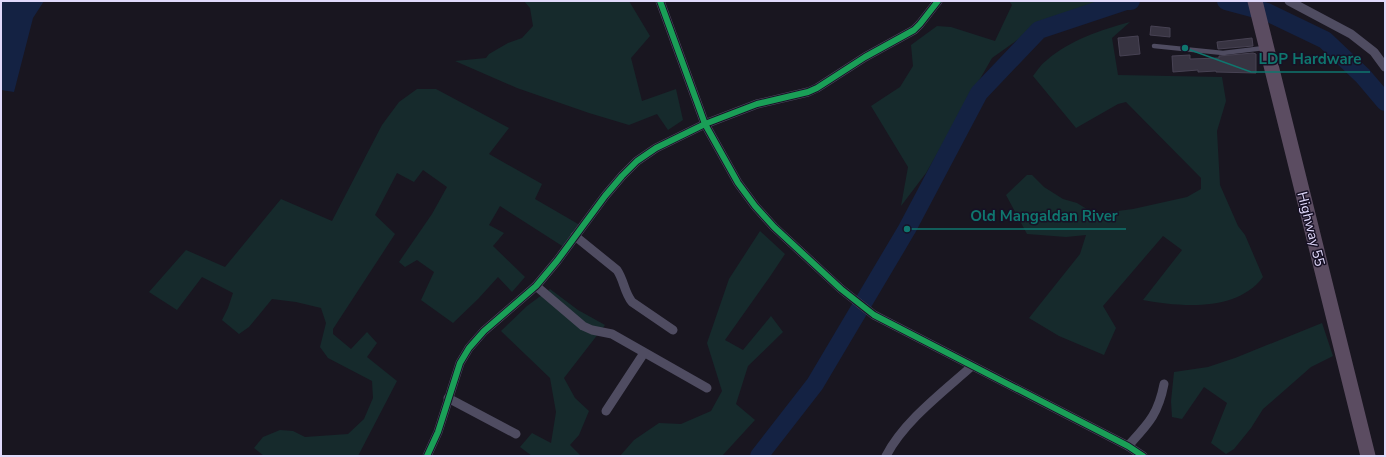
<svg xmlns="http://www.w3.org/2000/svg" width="1386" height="457" viewBox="0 0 1386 457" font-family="'Nunito Sans',sans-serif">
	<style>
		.green { fill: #162a2c }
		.water { fill: #142243 }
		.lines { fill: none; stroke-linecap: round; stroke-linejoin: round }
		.river { stroke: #142243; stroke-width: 18 }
		.building { fill: #383442; stroke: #474253 }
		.service { stroke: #4f4c61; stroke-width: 4.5 }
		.minor { stroke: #4f4c61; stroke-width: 9 }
		.trunk { stroke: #5b4c61; stroke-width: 15 }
		.cycleway-casing { stroke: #171125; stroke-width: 8 }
		.cycleway { stroke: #1a9f57; stroke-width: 6 }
		.labels { text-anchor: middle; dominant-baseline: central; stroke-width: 3; stroke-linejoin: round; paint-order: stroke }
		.street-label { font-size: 14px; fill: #e0d9fb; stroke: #171125 }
		.leader { fill: none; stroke: #0f766e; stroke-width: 1.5 }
		.callout-dot { fill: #0f766e; stroke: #171125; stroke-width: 1.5 }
		.callout-label { font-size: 15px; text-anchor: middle; font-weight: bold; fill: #0f766e; stroke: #171125; stroke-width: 3; stroke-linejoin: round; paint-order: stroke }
	</style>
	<rect width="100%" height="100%" fill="#191620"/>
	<!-- green -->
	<g class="green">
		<path d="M524,1h105l21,35 -19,22 11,43 34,-12 7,31 -15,10 -11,-16 -28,11 -40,-12 -72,-25 -62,-27 31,-3 3,-4 19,-11 14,-5 11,-12 -3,-18z"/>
		<path d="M1009,1h96l-65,23 -48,34 -66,115 -25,33 7,-39 -37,-61 29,-19 13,-21 -2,-21 26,-19 14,1 44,14 17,-36z"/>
		<path d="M1130,22l-18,16 6,37 104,2 4,24 -9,30 3,54 18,41 7,9 18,42c-26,35 -82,30 -120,23l39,-50 -19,-14 -60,70 13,22 -12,27 -45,-19 -30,-18 51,-64 6,-19 -20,2 -39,-3 -21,-39 21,-20h5l12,12 19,12 14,4 18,11 38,-5 54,-12 14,-8v-11l-75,-76 -8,2 -42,24 -43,-52c4,-5 8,-12 14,-16 23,-20 54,-30 83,-38z"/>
		<path d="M417,89h19l73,39 -20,26 53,30 -7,15 50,29 -15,23 -70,-45 -11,19 15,8 -11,13 32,31 -13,15 -14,-15 -20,22 -25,24 -32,-23 13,-28 -17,-12 -12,7 -6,-5 33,-48 15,-27 -24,-17 -9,12 -17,-9 -22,42 20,19 -62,95v5l18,15 16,-17 10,11 -10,14 30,24 -39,75h-94l-10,-8 9,-11 17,-7 13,1 12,6 43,-3 16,-15 9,-21 -1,-17 -44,-23 -8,-11 6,-24 -5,-15 -25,-6 -24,-3 -23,28 -10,7 -17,-14 6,-12 5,-15 -31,-16 -25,33 -28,-18 37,-42 39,17 56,-68 51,22 50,-96 17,-23z"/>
		<path d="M760,231l25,23 -16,24 -44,62 18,10 28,-34 12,16 -35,34 -12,38 19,16 -33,36h-102l14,-16 25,-17 22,1 30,-13 11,-20 -15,-48 22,-64z"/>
		<path d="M550,289l28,21 27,15 -41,53 11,20 14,13 -10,24 -9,10 11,11h-49l-12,-9 12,-14 19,10 5,-31 -6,-34 -49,-47 26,-25z"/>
		<path d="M1322,323l11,33 -22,11 -48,42 -12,19 -17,21 -8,5 -15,-11 16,-40 -23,-16 -22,32 -10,-2 -1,-16 3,-29 34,-5 27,-9z"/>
	</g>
	<!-- water -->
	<path class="water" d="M1,1h43l-11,17 -19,74 -13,-2z"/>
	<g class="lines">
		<!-- river -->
		<g class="river">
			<path d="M1226,1l41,11 58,28 38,36 22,26"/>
			<path d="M759,456l56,-72 92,-155 72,-136 60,-63 87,-29h5"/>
		</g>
	</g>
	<!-- building -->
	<g class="building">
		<path d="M1151,26l19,2v9l-20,-2z"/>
		<path d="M1138,36l2,18 -20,2 -2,-18z"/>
		<path d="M1252,38l1,8 -35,3 -1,-7z"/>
		<path d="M1253,53l3,1v19l-40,-1v-1l-18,1v-2l-25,2 -1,-16 18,-1v4l29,-1v-2z"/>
	</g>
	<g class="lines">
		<!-- service -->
		<path class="service" d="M1154,46l69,7 41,-5"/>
		<!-- minor -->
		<g class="minor">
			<path d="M660,1l45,123 33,59 17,23 19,21 67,62 33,26 254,131 15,10"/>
			<path d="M1289,1l62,33 23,18 11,15"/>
			<path d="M575,236l42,34c7,10 7,22 15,32l41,28"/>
			<path d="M536,286l47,40 9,4 20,4 95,54"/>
			<path d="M448,398l68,36"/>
			<path d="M606,411l38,-58"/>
			<path d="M1128,446c20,-22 30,-31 36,-62"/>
			<path d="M427,456l11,-24 22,-69 9,-15 15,-17 52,-45 21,-25 48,-65 17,-20 15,-15 19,-13 49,-24 52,-20 51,-12 9,-4 48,-31 49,-27 6,-6 18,-23"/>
			<path d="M886,456c18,-35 57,-64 86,-90"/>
		</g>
		<!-- trunk -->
		<path class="trunk" d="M1255,1l113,455"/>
		<!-- cycleway casing -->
		<g class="cycleway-casing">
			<g id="cycleway">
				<path d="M660,1l45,123 33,59 17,23 19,21 67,62 33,26 254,131 15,10"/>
				<path d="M427,456l11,-24 22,-69 9,-15 15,-17 52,-45 21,-25 48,-65 17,-20 15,-15 19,-13 49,-24 52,-20 51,-12 9,-4 48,-31 49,-27 6,-6 18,-23"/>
			</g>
		</g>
		<!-- cycleway -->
		<use href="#cycleway" class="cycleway"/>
	</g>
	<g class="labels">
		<!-- street labels -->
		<g class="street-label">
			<text transform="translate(1311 229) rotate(76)">Highway 55</text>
		</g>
	</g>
	<!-- callouts -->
	<path class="leader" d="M1185 48L1251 72H1370M907 229L963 229H1126"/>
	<g class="callout-dot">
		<circle cx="1185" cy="48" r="4"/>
		<circle cx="907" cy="229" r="4"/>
	</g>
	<g class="callout-label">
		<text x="1310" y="64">LDP Hardware</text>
		<text x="1044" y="221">Old Mangaldan River</text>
	</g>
	<!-- border -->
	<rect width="1386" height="457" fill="none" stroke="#e0d9fb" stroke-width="4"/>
</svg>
